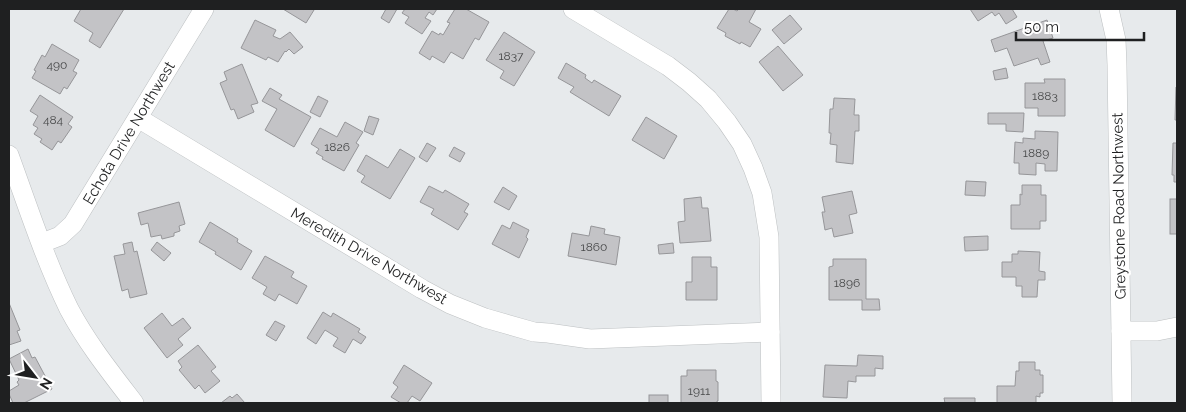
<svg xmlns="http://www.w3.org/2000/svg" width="1186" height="412" viewBox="0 0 1186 412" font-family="Raleway,sans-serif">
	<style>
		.building { fill: #c3c3c6; stroke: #969699 }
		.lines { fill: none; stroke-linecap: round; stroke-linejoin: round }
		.street-casing { stroke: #bdc0c2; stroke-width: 20 }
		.street { stroke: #fff; stroke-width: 19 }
		.labels { text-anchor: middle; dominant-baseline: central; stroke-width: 5; stroke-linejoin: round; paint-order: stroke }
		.number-label { font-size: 12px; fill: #48494a }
		.street-label { font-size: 15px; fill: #1f2021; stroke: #fff }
	</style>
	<rect width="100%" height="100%" fill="#e7eaec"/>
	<!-- building -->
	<g class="building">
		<path d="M81,9h43l-24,39 -11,-7 4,-8 -19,-12z"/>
		<path d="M283,9h29l2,1 -8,13z"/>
		<path d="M386,9h11l-8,14 -8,-5z"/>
		<path d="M405,9h32l-4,6 -4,-3 -4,6 6,3 -9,13 -17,-11 4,-6 -7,-4z"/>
		<path d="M455,9h11l23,13 -10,18 -4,-2 -12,21 -12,-7 -7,11 -12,-7 -2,4 -11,-7 13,-22 7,4 1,-2 3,2 7,-12 -3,-1z"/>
		<path d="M729,9h4l4,2 2,-2h17l-7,13 12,7 -11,18 -9,-5 -1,2 -15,-8 1,-3 -9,-5z"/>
		<path d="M970,9h42l5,8 -11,7 -7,-11 -4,3 -3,-4 -14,9z"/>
		<path d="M790,15l12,14 -18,15 -12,-14z"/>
		<path d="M255,20l21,10 -3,6 7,3 10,-7 13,15 -9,7 -5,-5 -3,3 -1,-1 -7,11 -10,-5 -2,3 -25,-12z"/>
		<path d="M1047,20l6,18 -10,3 7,21 -9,3 -3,-7 -24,8 -7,-18 -12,4 -4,-12z"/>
		<path d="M504,32l31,20 -21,34 -14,-8 4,-7 -18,-11z"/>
		<path d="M52,44l27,16 -6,11 4,2 -10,16 -3,-2 -4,7 -28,-16 4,-7 -2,-1 8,-15 3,2z"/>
		<path d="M778,46l25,29 -20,16 -24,-29z"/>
		<path d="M566,63l20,12 -1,3 7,5 2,-3 27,16 -12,20 -39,-24 4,-5 -16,-9z"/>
		<path d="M242,64l16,39 -7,2 3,7 -16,7 -4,-10 -3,1 -11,-27 7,-3 -3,-8z"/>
		<path d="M1006,68l2,10 -13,2 -2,-9z"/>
		<path d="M1044,79h21v37h-27v-8h-13v-25h20z"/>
		<path d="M1176,87h1v33h-2z"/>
		<path d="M270,88l12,7 -3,4 32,18 -17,30 -29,-17 12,-21 -15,-8z"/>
		<path d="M40,95l33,22 -5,7 4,3 -11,16 -3,-2 -6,9 -12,-8 2,-3 -8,-5 4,-6 -5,-3 5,-9 -8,-5z"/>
		<path d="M318,96l10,5 -8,16 -10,-5z"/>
		<path d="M834,98l21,1 -1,16h5v16h-4l-2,33 -17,-2 1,-17 -7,-1 1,-11h-2l1,-24h3z"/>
		<path d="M988,113h36l-1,19 -17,-1v-7h-18z"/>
		<path d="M369,116l10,3 -6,16 -9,-4z"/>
		<path d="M646,117l31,19 -13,23 -32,-19z"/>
		<path d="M345,122l18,10 -7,11 3,2 -15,26 -22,-12 1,-2 -7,-4 3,-4 -8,-5 9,-16 17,9z"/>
		<path d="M1035,131l23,1 -1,39h-12v-7l-9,-1v12l-17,-1v-11h-5l1,-21 8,1v-5l12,1z"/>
		<path d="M427,143l9,5 -9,14 -8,-5z"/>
		<path d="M1173,143h4v39h-3v-7h-2z"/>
		<path d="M454,147l11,6 -5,9 -11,-6z"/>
		<path d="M400,149l15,9 -25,41 -29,-17 4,-6 -8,-5 9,-16 22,13z"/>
		<path d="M966,181l20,1 -1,14 -20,-1z"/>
		<path d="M1022,185h19v10h5v26h-6v8h-29v-24h9v-11l2,1z"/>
		<path d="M429,186l14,7 2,-3 24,14 -5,8 4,2 -10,16 -27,-16 3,-5 -14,-7z"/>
		<path d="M503,187l14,9 -8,14 -15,-8z"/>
		<path d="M852,191l5,22 -8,2 4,18 -19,4 -2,-9 -7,2 -3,-18h3l-3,-15z"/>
		<path d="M701,197l1,11h6l3,33 -31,2 -2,-21 7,-1 -1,-22z"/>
		<rect x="1170" y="199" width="7" height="35"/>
		<path d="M179,202l6,22 -6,2 1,5 -6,2v3l-12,3 -1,-4 -10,2 -3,-14 -7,2 -3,-12z"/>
		<path d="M210,222l28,17 -1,3 15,9 -11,19 -26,-16 1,-2 -17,-10z"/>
		<path d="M513,222l16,8 -3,7 2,2 -9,19 -27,-14 10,-19 8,4z"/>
		<path d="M591,226l14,3 -1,5 16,3 -4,28 -48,-9 4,-23 17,3z"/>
		<path d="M988,236v14l-23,1 -1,-14z"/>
		<path d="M132,242l2,10 3,-1 10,43 -17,4 -2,-9 -6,2 -8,-35 11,-2 -2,-10z"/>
		<path d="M157,242l14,11 -7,8 -13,-11z"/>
		<path d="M673,243l1,10 -15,1 -1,-9z"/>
		<path d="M1018,251l22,1 -1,19 6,1v8h-7l-1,17h-15v-11h-6v-9h-14v-15h10v-8h6z"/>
		<path d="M265,256l29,16 -3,5 16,9 -10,18 -18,-10 -4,7 -12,-7 4,-7 -15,-9z"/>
		<path d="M692,257h19v10h6v33h-31v-18h6z"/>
		<path d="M833,259h33v40h13l1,11h-18v-10h-33v-33l4,-1z"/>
		<path d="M9,303l11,27 -3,1 4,10 -12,4z"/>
		<path d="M323,312l8,5 2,-4 27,16 -2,3 8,5 -5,7 -8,-5 -8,14 -12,-7 5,-8 -13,-8 -9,14 -9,-6z"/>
		<path d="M162,313l10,13 11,-8 8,10 -13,11 5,6 -16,13 -23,-30z"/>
		<path d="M275,321l10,5 -9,15 -10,-6z"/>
		<path d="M198,345l18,22 -5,4 9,10 -15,12 -6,-8 -4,4 -16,-19 3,-3 -4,-6z"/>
		<path d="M28,349l4,9 3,-1 17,32 -28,14h-11l-4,-9v-3l10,-6 -2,-3 2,-2 -10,-21z"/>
		<path d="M858,355l25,1v13l-8,-1v8h-19v6l-8,-1 -1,17 -24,-1 2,-32 32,1z"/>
		<path d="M1019,362h16v8h5v5h3v18h-3v4l-4,-1v7h-39v-17h18l1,-15h3z"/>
		<path d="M404,365l28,18 -12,18 -8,-5 -5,7h-6l-10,-6 7,-10 -5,-4z"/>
		<path d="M687,370h29v11l2,1v19h-1v2h-36v-27h6z"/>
		<path d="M237,394l8,9h-24l9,-7 2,2z"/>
		<rect x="649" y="395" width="19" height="8"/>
		<path d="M944,398h31v5h-30z"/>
	</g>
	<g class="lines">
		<!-- street casing -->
		<g class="street-casing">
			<g id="street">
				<path d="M573,9l95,57 21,16 19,17 19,23 15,22 11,24 9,25 7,44 2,166"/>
				<path d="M1109,9l7,31 1,25 5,338"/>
				<path d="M138,118l284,171 28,15 35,14 49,14 14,1 42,6 180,-7"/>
				<path d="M9,155c19,52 36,105 60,154 18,34 42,64 65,94"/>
				<path d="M42,243l18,-7 13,-12 131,-215"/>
				<path d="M1121,331h36l20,-4"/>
			</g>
		</g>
		<!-- street -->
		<use href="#street" class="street"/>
	</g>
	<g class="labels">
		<!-- number labels -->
		<g class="number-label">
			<text x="511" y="56">1837</text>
			<text x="57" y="65">490</text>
			<text x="1045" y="96">1883</text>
			<text x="53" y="120">484</text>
			<text x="337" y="147">1826</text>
			<text x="1036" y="153">1889</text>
			<text x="594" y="247">1860</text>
			<text x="847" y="283">1896</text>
			<text x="699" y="391">1911</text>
		</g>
		<!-- street labels -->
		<g class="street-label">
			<text transform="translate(129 133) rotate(-59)">Echota Drive Northwest</text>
			<text transform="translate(1119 206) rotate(-91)">Greystone Road Northwest</text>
			<text transform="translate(369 256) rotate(30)">Meredith Drive Northwest</text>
		</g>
	</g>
	<!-- border -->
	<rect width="1186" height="412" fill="none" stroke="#1f2021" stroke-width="20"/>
	<!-- north arrow -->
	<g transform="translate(35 377) rotate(121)" stroke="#ffffff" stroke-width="4" paint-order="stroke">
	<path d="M0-4L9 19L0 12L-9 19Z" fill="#1f2021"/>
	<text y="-8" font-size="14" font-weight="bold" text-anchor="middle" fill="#1f2021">N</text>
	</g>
	<!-- scale -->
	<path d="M1016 32v8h128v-8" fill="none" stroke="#1f2021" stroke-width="2.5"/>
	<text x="1024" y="32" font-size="15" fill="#1f2021" stroke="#ffffff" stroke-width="4" paint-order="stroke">50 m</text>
</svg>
